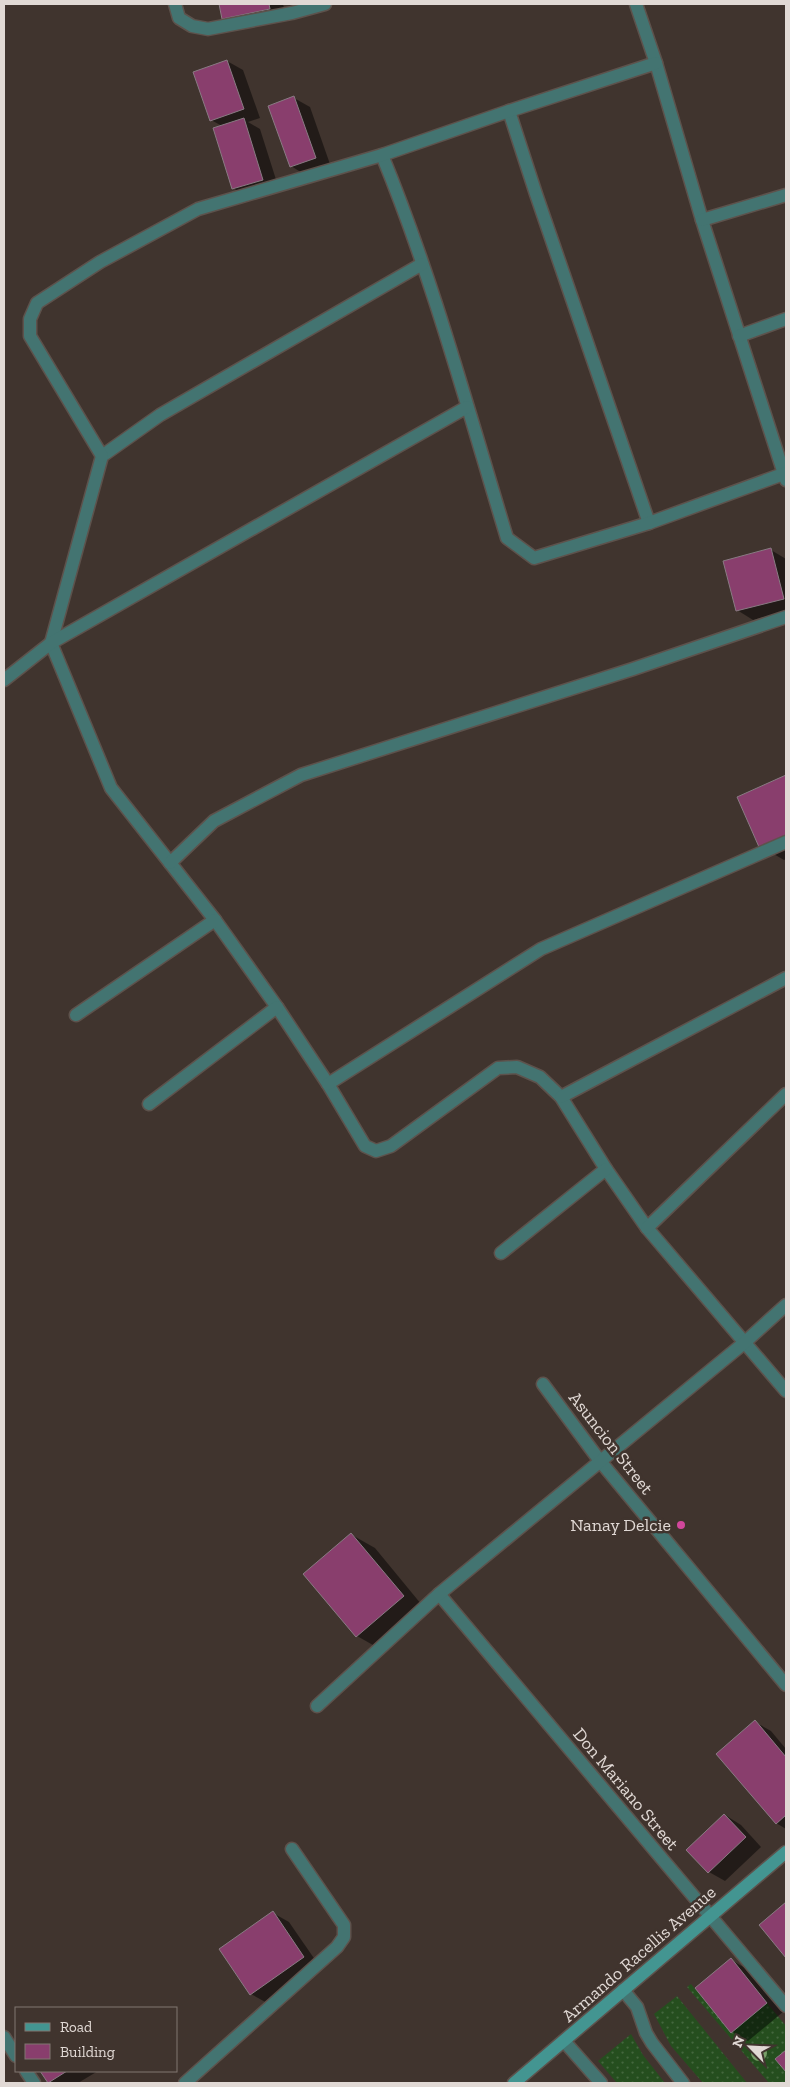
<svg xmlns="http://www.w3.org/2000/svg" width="790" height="2087" viewBox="0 0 790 2087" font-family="'Zilla Slab',serif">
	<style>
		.grass { fill: url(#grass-dots) }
		.shadow { fill: #0007 }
		.building { fill: #893e6d; stroke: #897b83 }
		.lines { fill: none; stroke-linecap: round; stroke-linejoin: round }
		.service-casing { stroke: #5d524c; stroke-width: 15 }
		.minor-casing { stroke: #5d524c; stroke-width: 15 }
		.secondary-casing { stroke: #5d524c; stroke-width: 15 }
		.service { stroke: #437471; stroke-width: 12 }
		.minor { stroke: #437471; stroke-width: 12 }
		.secondary { stroke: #439591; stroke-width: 12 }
		.tree { fill: #789f69 }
		.hotel-dot { fill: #d1479c; stroke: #40342e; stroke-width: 2 }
		.labels { text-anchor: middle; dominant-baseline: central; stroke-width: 5; stroke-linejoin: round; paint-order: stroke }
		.street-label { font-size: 18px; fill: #e1d9d5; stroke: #40342e }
		.poi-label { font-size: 18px; fill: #e1d9d5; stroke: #40342e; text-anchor: end }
	</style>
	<defs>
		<pattern id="grass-dots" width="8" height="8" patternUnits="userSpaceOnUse" patternTransform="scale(1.25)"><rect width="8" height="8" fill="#254e1e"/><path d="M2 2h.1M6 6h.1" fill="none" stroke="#44673e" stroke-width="1.8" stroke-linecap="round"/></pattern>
	</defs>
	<rect width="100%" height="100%" fill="#40342e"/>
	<!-- grass -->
	<g class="grass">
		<path d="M691,1984l40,49 36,-30 19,23v24l-11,9 11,13v11h-17l-82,-96z"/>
		<path d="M677,1996l70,87h-44l-32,-37 -17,-32z"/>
		<path d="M631,2034l12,21 22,28h-48l-19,-22z"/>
	</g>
	<!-- shadow -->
	<g class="shadow">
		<path d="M220,4h63l3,13 -47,10 -16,-9z"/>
		<path d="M227,61l16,9 17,48 -12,4 12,7 19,60 -30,9 -16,-10 -11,-62 -11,-6z"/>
		<path d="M294,98l16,9 21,60 -24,9 -16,-10z"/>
		<path d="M771,550l15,9v52l-33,9 -16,-10z"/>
		<path d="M786,776v83l-2,1 -24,-14 -21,-48z"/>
		<path d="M352,1535l23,13 51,62 -46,39 -23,-13z"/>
		<path d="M755,1722l16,9 15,18v80l-10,-6z"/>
		<path d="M725,1815l16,10 20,22 -36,34 -16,-9z"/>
		<path d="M786,1904v52l-25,-31z"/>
		<path d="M273,1913l16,9 31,45 -53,36 -16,-9z"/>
		<path d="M731,1960l16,9 36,43 -35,29 -16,-9z"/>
		<path d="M41,2071h57l-20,12h-28z"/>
	</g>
	<!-- building -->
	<g class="building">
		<path d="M219,4h50l1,5 -48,10z"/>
		<path d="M227,60l17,49 -34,12 -17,-49z"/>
		<path d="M294,96l22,62 -26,9 -22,-61z"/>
		<path d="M244,118l19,62 -31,9 -19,-61z"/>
		<path d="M771,548l13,51 -48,12 -13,-50z"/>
		<path d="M786,775v60l-27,12 -22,-50z"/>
		<path d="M351,1533l53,63 -48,41 -53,-63z"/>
		<path d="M755,1720l31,37v58l-10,9 -60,-70z"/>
		<path d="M724,1814l22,23 -38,36 -22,-23z"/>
		<path d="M786,1902v56l-27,-33z"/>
		<path d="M273,1911l31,46 -54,38 -31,-46z"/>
		<path d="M731,1958l36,45 -36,30 -36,-45z"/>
		<path d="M786,2050v22l-11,-13z"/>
		<path d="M40,2071h27l-19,12z"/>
	</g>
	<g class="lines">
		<!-- service casing -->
		<g class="service-casing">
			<path id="service" d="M623,1990l14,17 9,26 6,10 31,40"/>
		</g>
		<!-- minor casing -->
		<g class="minor-casing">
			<g id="minor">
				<path d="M175,4l4,14 13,8 16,3 84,-16 33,-9"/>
				<path d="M636,4l20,59 46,157 84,260"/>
				<path d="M509,111l27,83 113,329"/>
				<path d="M382,155c51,124 86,255 125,383l27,20 115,-35 137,-50"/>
				<path d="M702,220l84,-25"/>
				<path d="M422,264l-262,151 -58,41 -51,187 60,145 104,132 62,87 51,77 37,62 11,5 15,-5 107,-78 19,-1 23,10 21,20 45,72 41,59 139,163"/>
				<path d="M739,336l47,-17"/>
				<path d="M102,456l-72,-120v-17l7,-16 63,-41 98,-53 184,-54 127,-44 147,-48"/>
				<path d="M4,680l47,-37 416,-236"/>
				<path d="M170,863l44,-42 87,-46 332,-106 153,-52"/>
				<path d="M76,1015l139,-95"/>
				<path d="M328,1084l213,-135 245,-107"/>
				<path d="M561,1097l225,-119"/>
				<path d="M149,1104l128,-97"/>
				<path d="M647,1228l139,-134"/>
				<path d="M501,1253l105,-84"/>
				<path d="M543,1384l57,77 186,224"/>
				<path d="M439,1594l347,412"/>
				<path d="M317,1706l122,-112 305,-251 42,-38"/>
				<path d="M4,2037l12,19"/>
				<path d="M564,2041l37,42"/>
				<path d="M26,2071l8,12"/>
				<path d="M185,2083l152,-136 7,-10v-12l-52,-76"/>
			</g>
		</g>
		<!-- secondary casing -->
		<g class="secondary-casing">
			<path id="secondary" d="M514,2083l272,-231"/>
		</g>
		<!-- service -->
		<use href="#service" class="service"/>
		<!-- minor -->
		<use href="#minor" class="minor"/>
		<!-- secondary -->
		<use href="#secondary" class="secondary"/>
	</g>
	<!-- trees -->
	<circle class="tree" cx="759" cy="2053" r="8"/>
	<!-- markers -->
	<circle class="hotel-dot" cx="681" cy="1525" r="5"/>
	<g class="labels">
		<!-- street labels -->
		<g class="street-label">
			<text transform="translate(611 1443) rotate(52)">Asuncion Street</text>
			<text transform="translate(626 1789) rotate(50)">Don Mariano Street</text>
			<text transform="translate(639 1954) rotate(-41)">Armando Racellis Avenue</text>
		</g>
		<!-- poi labels -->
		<g class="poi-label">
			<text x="671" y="1525">Nanay Delcie</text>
		</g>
	</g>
	<!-- border -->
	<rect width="790" height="2087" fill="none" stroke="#e1d9d5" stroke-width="10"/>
	<!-- legend -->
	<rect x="15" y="2007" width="162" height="65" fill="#40342e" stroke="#807671"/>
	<rect x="25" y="2023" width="25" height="8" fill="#439591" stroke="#807671"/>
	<text x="60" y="2032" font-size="15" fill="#e1d9d5">Road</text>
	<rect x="25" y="2044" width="25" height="15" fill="#893e6d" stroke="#807671"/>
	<text x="60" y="2057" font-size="15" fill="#e1d9d5">Building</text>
	<!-- north arrow -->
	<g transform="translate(750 2047) rotate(294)" stroke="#40342e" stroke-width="4" paint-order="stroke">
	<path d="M0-4L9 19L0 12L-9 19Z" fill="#e1d9d5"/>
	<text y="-8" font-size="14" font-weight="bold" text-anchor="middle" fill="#e1d9d5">N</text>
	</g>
</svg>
